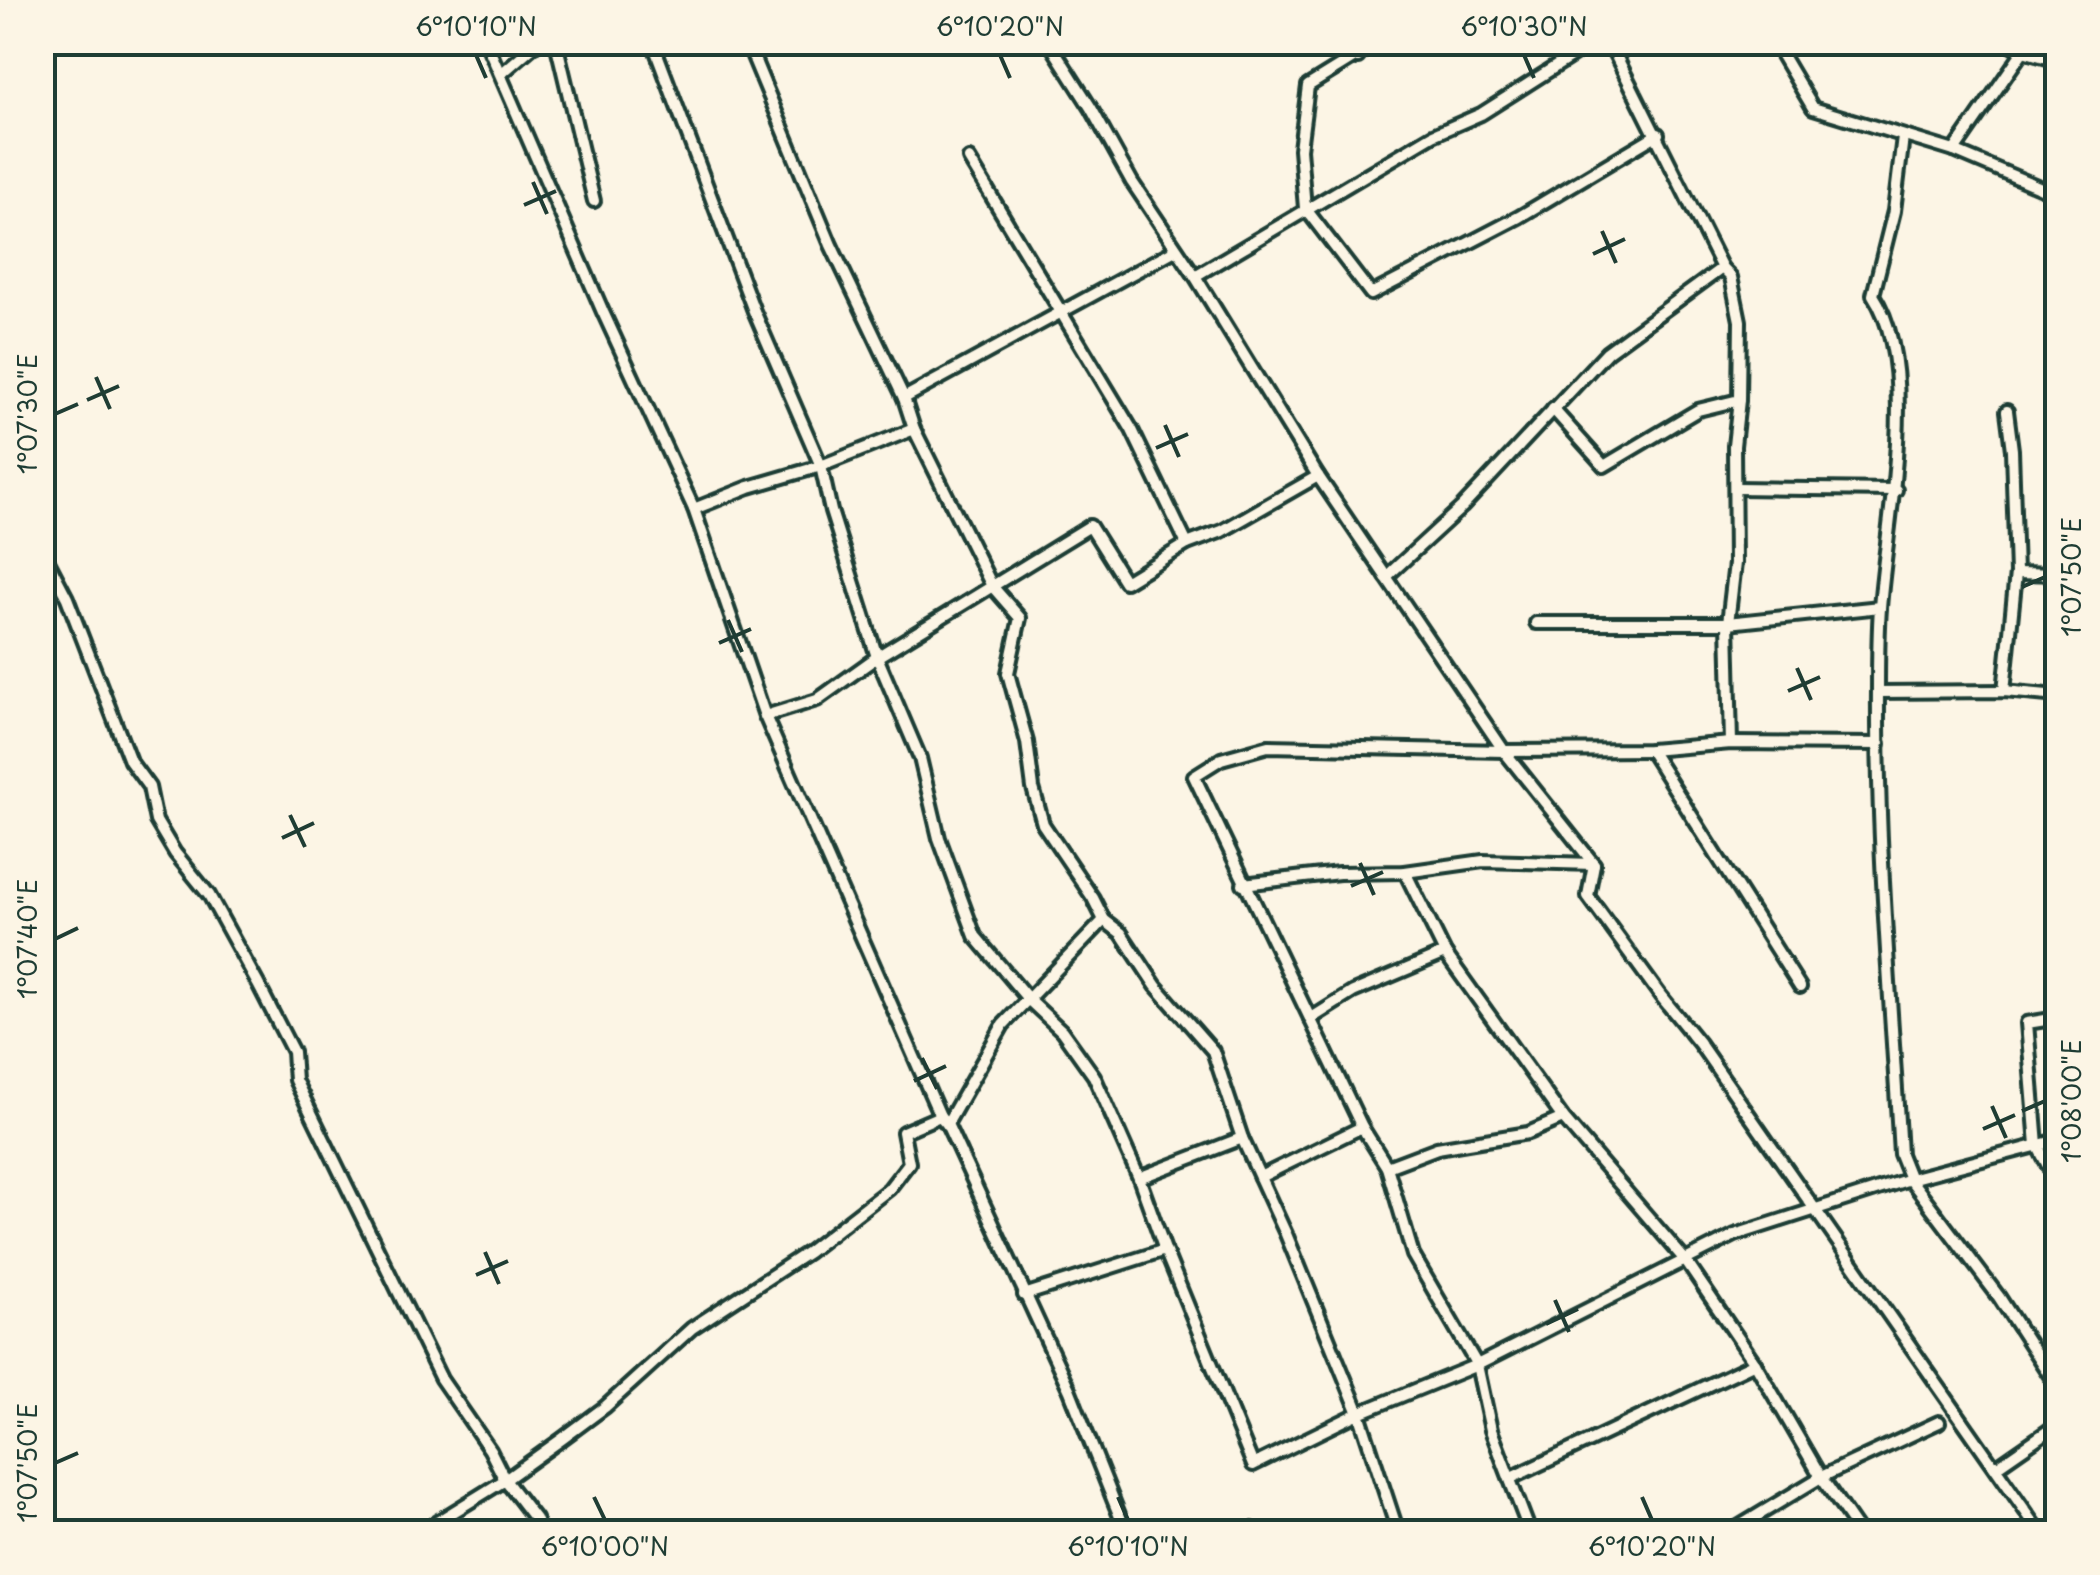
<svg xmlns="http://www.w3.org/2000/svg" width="2100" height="1575" viewBox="0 0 2100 1575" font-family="'Playpen Sans',sans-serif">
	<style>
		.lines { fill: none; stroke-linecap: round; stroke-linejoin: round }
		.minor-casing { stroke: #1f3d34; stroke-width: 18 }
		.minor { stroke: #fcf5e5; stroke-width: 10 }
		.ticks { fill: none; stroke: #1f3d34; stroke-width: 4 }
		.neatline { fill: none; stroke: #1f3d34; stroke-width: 4 }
		.ticks-label { font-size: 25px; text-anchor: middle; fill: #1f3d34 }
	</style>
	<rect width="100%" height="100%" fill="#fcf5e5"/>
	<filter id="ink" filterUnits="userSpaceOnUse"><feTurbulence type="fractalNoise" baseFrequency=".01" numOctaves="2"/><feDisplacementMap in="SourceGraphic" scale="20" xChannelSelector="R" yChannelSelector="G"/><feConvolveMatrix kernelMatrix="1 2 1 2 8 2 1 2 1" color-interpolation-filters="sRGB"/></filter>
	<g filter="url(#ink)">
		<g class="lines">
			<!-- minor casing -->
			<g class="minor-casing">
				<g id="minor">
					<path d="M486,42l117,270 91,197 71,207 175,400 7,8 123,267 56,141"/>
					<path d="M556,42l38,159"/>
					<path d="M650,42l6,9 98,260 67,155 10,45 46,146 43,101 19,80 36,98 54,64 33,31 32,45 45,102 26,72 88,215 106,-52 118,-48 258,-130 175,-56 148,-39"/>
					<path d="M747,42l84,203 73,153 10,31 78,157 28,32 -12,55 19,69 6,46 10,36 50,74 11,22 17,13 35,53 57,65 29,87 44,96 73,179 39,119"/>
					<path d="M1049,42l42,66 41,74 63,94 123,200 186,275 90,113 -6,32 72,99 39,48 341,489"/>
					<path d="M1345,42l13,15"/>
					<path d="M1379,42l-71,44 -8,63 5,59 66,86 148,-77 139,-83"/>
					<path d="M1609,42l113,226 9,9 9,44 -1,79 -5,46 1,117 -7,60 3,120"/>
					<path d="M1774,42l39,66 141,43 104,44"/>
					<path d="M2029,42l-6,9 35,10"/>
					<path d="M501,74l37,-32"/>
					<path d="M1903,137l-9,74 -21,84c48,72 13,228 7,313 -2,27 -2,56 -2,83 -1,154 13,309 22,463l10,25 89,118 59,91"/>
					<path d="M1954,151l69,-100 -17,-9"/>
					<path d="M969,159l163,271 55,114"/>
					<path d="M1195,276l238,-141 48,-21 113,-72"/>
					<path d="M904,398l271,-148"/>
					<path d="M1553,409l51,57 94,-56 41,-10"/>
					<path d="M1736,488l160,2"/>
					<path d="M694,509l55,-22 72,-21 93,-37"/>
					<path d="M42,550l25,48 63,163 19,26 7,34 19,32 34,42 49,89 35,68 2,28 146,299 49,71 15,30 30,39 5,13"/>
					<path d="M2016,573l42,1"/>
					<path d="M1386,577l76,-70 145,-155 115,-84"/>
					<path d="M1536,623h192l152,-16"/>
					<path d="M2004,691l12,-118 -4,-123 -5,-39"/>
					<path d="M1878,692l126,-1 54,5"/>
					<path d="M765,716l52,-16 60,-43 213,-131 35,56 62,-38 35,-13 96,-55"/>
					<path d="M1650,750l150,237"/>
					<path d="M1405,872l40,81 118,165 122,142 70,103 66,114 38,55"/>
					<path d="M1243,884l96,-11 66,-1 78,-11 111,3"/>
					<path d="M2058,1018l-31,5 10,122 21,40"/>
					<path d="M1310,1019l43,-27 92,-39"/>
					<path d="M947,1124l56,-99 101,-105"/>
					<path d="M1387,1167l50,-19 91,-15 35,-15"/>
					<path d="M1260,1177l102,-50"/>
					<path d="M1139,1178l103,-40"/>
					<path d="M1024,1295l141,-45"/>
					<path d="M1996,1467l62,-43"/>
					<path d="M1511,1478l244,-115"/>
					<path d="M1252,1529l1,3"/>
					<path d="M421,1532l84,-52 57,-41 43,-32 87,-79 116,-76 81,-63 20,-26 -6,-31 37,-16"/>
					<path d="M1530,1532l-39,-102 -14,-65 -64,-110 -26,-88 -25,-40 -168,-351 27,-17 47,-13 236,5 146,-1 81,-7 148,1"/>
					<path d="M1730,1532l91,-55 118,-55"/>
				</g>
			</g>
			<!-- minor -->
			<use href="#minor" class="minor"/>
		</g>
	</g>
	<!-- ticks -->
	<path class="ticks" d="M476,55l10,23M1000,55l10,23M1524,55l10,23M533,182l14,32M524,205l32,-14M1602,231l14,32M1593,254l32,-15M96,377l14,32M87,400l32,-14M55,414l23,-10M1165,425l14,32M1156,448l32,-14M2022,587l23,-10M728,620l14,32M719,643l32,-14M1797,668l14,32M1788,691l32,-14M290,815l15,32M282,838l32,-15M1360,863l14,32M1351,886l32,-14M55,939l23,-11M922,1058l15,31M914,1081l32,-15M1992,1106l14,32M2022,1111l23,-10M1983,1129l32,-14M485,1252l14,32M476,1275l32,-14M1555,1300l14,32M1546,1324l32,-15M55,1463l23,-10M594,1497l11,23M1118,1497l10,23M1642,1497l10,23"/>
	<!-- margin -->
	<rect width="2100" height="1575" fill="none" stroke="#fcf5e5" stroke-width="110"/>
	<rect x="55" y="55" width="1990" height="1465" class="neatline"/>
	<g class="ticks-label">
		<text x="476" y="36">6°10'10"N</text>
		<text x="1000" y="36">6°10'20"N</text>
		<text x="1524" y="36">6°10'30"N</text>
		<text transform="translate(28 414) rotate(-90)" y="9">1°07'30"E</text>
		<text transform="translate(2072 577) rotate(-90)" y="9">1°07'50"E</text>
		<text transform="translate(28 939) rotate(-90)" y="9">1°07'40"E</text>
		<text transform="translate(2072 1101) rotate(-90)" y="9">1°08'00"E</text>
		<text transform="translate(28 1463) rotate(-90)" y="9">1°07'50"E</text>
		<text x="605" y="1556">6°10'00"N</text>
		<text x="1128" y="1556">6°10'10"N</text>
		<text x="1652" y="1556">6°10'20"N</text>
	</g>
</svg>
